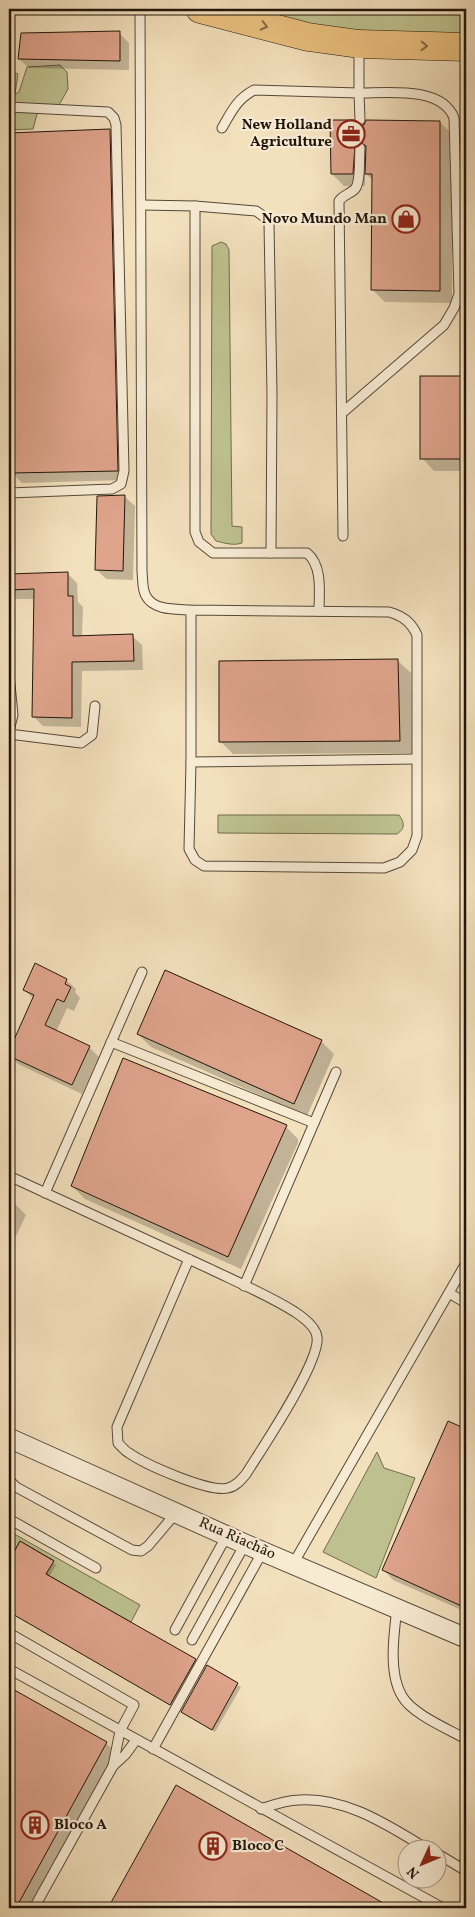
<svg xmlns="http://www.w3.org/2000/svg" width="475" height="1917" viewBox="0 0 475 1917" font-family="Vollkorn,serif">
	<style>
		.green { fill: #bec18f; stroke: #706c4d }
		.shadow { fill: #0003 }
		.building { fill: #dfa48c; stroke: #21160b }
		.lines { fill: none; stroke-linecap: round; stroke-linejoin: round }
		.lane-casing { stroke: #564838; stroke-width: 11 }
		.street-casing { stroke: #564838; stroke-width: 21 }
		.highway-casing { stroke: #21160b; stroke-width: 29 }
		.lane { stroke: #f7ebd4; stroke-width: 9 }
		.street { stroke: #f7ebd4; stroke-width: 19 }
		.highway { stroke: #eac07e; stroke-width: 28 }
		.oneway { stroke: #866b44 }
		.labels { text-anchor: middle; dominant-baseline: central; stroke-width: 4.5; stroke-linejoin: round; paint-order: stroke }
		.poi-label { font-size: 15px; font-weight: bold; fill: #21160b; stroke: #f7ebd4; text-anchor: end }
		.street-label { font-size: 15px; fill: #21160b; stroke: #f7ebd4 }
	</style>
	<rect width="100%" height="100%" fill="#f3e0bd"/>
	<filter id="stains"><feTurbulence type="fractalNoise" baseFrequency=".004" numOctaves="4"/><feColorMatrix values="0 0 0 0 .2 0 0 0 0 .09 0 0 0 0 .02 0 0 0 .5 -.17"/></filter>
	<radialGradient id="worn" r=".72"><stop offset=".6" stop-color="#630" stop-opacity="0"/><stop offset="1" stop-color="#630" stop-opacity=".3"/></radialGradient>
	<!-- green -->
	<g class="green">
		<path d="M200,9h266v37z"/>
		<path d="M60,65l7,7 1,17 -9,16 -22,9 -4,15 -24,1v-60l9,4 -3,20 4,-2 8,-25z"/>
		<path d="M221,242l5,2 3,6 3,276 10,1v16c-9,3 -17,0 -26,-2l-5,-7 1,-288z"/>
		<path d="M218,815h181c5,7 7,13 -2,19l-179,-1z"/>
		<path d="M377,1452l7,16 31,10 -39,100 -53,-26z"/>
		<path d="M9,1531l131,74 -9,17 -85,-48 7,-14 -33,-19 -7,13 -4,-3z"/>
	</g>
	<!-- shadow -->
	<g class="shadow">
		<path d="M119,33l10,10v27l-100,-2 -10,-9z"/>
		<path d="M353,121l6,7 81,-6 12,12v169l-67,-1 -12,-12v-110l-8,-7v13h-21l-12,-12z"/>
		<path d="M109,130l10,10 8,340 -105,3 -8,-8h-5v-341z"/>
		<path d="M466,377v94h-32l-12,-13z"/>
		<path d="M125,497l10,9 -2,74 -27,-1 -10,-10z"/>
		<path d="M67,573l10,10 1,19 5,5 -1,30 50,-1 10,9 1,25 -61,1 -1,56 -38,-1 -10,-10 2,-117h-22l-4,-4v-20z"/>
		<path d="M398,661l13,12 1,80 -179,1 -12,-12z"/>
		<path d="M66,980l10,9 -1,3 5,6 -6,13 -7,-3 -11,24 33,15 10,10 -17,37 -64,-30 -9,-9 25,-56 -10,-9z"/>
		<path d="M138,1034l183,7 13,13 -27,62 -156,-69z"/>
		<path d="M285,1126l13,13v4l-57,126 -156,-70 -13,-13z"/>
		<path d="M9,1202l7,3 10,10 -17,36z"/>
		<path d="M449,1423l17,8v181l-73,-32 -9,-10z"/>
		<path d="M9,1553l4,3 40,6 3,3 -7,12 146,83 3,3 -25,44 -164,-95z"/>
		<path d="M207,1667l34,20 -26,45 -30,-18z"/>
		<path d="M9,1689l97,54 13,13 -84,152h-26z"/>
		<path d="M176,1786l213,122h-280z"/>
	</g>
	<!-- building -->
	<g class="building">
		<path d="M120,31v30l-102,-2 3,-26z"/>
		<path d="M330,120h24l1,4 5,2 4,-1 2,-5 74,1v170l-69,-1 1,-116h-7l1,-28 -6,-4 -5,3 -2,29h-22z"/>
		<path d="M110,129l8,342 -107,2 -2,-72v-268z"/>
		<rect x="420" y="376" width="46" height="83"/>
		<path d="M125,495l-2,76 -28,-1 2,-74z"/>
		<path d="M68,572v24h5v40l60,-2 1,27 -62,1v56l-40,-1 2,-128 -25,1v-16z"/>
		<path d="M398,659l2,82 -181,1v-81z"/>
		<path d="M35,963l32,16 -2,5 6,3 -7,15 -7,-3 -12,26 45,21 -18,39 -63,-29v-5l25,-56 -11,-5z"/>
		<path d="M165,970l157,70 -28,64 -157,-70z"/>
		<path d="M123,1058l164,67 -59,132 -157,-71z"/>
		<path d="M448,1421l18,8v179l-84,-38z"/>
		<path d="M20,1541l34,20 -8,13 150,85 -26,46 -161,-93v-61l4,3z"/>
		<path d="M207,1665l31,18 -26,47 -31,-18z"/>
		<path d="M9,1687l98,55 -91,166h-7z"/>
		<path d="M176,1785l216,123h-284z"/>
	</g>
	<g class="lines">
		<!-- lane casing -->
		<g class="lane-casing">
			<g id="lane">
				<path d="M140,9l2,563c1,7 0,18 4,24 8,15 30,13 45,14l198,2c14,4 22,10 28,23v201l-5,14 -12,12 -16,6 -180,-2 -9,-6 -6,-11 2,-87v-152"/>
				<path d="M9,107l99,5 6,6 2,7 8,346 -3,13 -9,5 -103,4"/>
				<path d="M222,128c10,-17 14,-28 32,-38l105,3 1,27"/>
				<path d="M142,205l53,1v326l4,10 14,11h94c16,13 12,40 12,58"/>
				<path d="M195,206l61,5 7,5 6,7 3,171 -1,159"/>
				<path d="M342,413l102,-88 10,-17 5,-14 -5,-176c-12,-32 -67,-25 -95,-25v-46"/>
				<path d="M343,536l-4,-335c4,-6 11,-7 16,-12 6,-7 4,-32 5,-41"/>
				<path d="M9,674l4,41 -4,16"/>
				<path d="M9,734l72,9 11,-8 3,-29"/>
				<path d="M191,762l225,-3"/>
				<path d="M111,1042l203,81"/>
				<path d="M9,1176c66,31 133,61 199,92 29,14 60,27 87,44 9,6 21,15 22,25 4,24 -56,113 -71,137 -5,6 -10,12 -18,14 -18,5 -82,-23 -99,-35 -4,-2 -8,-7 -11,-10l-1,-16 72,-168"/>
				<path d="M45,1193l97,-221"/>
				<path d="M244,1286l92,-214"/>
				<path d="M449,1293l17,10"/>
				<path d="M9,1480l7,7 116,63 9,1 7,-5 28,-33"/>
				<path d="M9,1519l87,49"/>
				<path d="M293,1564l173,-301"/>
				<path d="M397,1608c-3,25 -9,65 5,88 10,18 46,33 64,43"/>
				<path d="M175,1630l52,-95"/>
				<path d="M9,1633l125,72 -14,26 -7,35"/>
				<path d="M192,1640l53,-96"/>
				<path d="M9,1669l434,239"/>
				<path d="M153,1749l110,-198"/>
				<path d="M261,1809c12,-4 25,-9 38,-9 48,-3 90,26 130,50"/>
				<path d="M438,1854l28,17"/>
				<path d="M34,1908l79,-142 12,-11 11,-15"/>
			</g>
		</g>
		<!-- street casing -->
		<g class="street-casing">
			<path id="street" d="M9,1438l236,106 221,94"/>
		</g>
		<!-- highway casing -->
		<g class="highway-casing">
			<path id="highway" d="M200,9l108,28 51,7 107,3"/>
		</g>
		<!-- lane -->
		<use href="#lane" class="lane"/>
		<!-- street -->
		<use href="#street" class="street"/>
		<!-- highway -->
		<use href="#highway" class="highway"/>
	</g>
	<!-- one-way arrows -->
	<defs><path id="oneway-chevron" d="M-2-3.5L2.5 0L-2 3.5" fill="none" stroke-width="1.6" stroke-linecap="round" stroke-linejoin="round" transform="scale(1.25)"/></defs>
	<g class="oneway">
		<use href="#oneway-chevron" transform="translate(264 26) rotate(14)"/>
		<use href="#oneway-chevron" transform="translate(424 46) rotate(2)"/>
	</g>
	<!-- icons -->
	<defs>
		<g id="office-ring" transform="scale(1.4375)"><circle r="9.5" fill="#f7ebd4" stroke="#8f2418" stroke-width="1.5"/><path d="M-6-3h4V-5.5h4V-3h4V5H-6ZM-1-4.5V-3h2v-1.5ZM-6 0V1H6V0Z" fill="#8f2418"/></g>
		<g id="shop-ring" transform="scale(1.4375)"><circle r="9.5" fill="#f7ebd4" stroke="#8f2418" stroke-width="1.5"/><path d="M-5-2.5h2.3a2.7 3.5 0 0 1 5.4 0H5L5.5 6h-11ZM-1.5-2.5h3a1.5 2.3 0 0 0-3 0Z" fill="#8f2418"/></g>
		<g id="building-ring" transform="scale(1.4375)"><circle r="9.5" fill="#f7ebd4" stroke="#8f2418" stroke-width="1.5"/><path d="M-4-6H4V6H1V3H-1V6H-4ZM-2.5-4.3h1.7v1.8h-1.7ZM.8-4.3h1.7v1.8H.8ZM-2.5-1h1.7V.8h-1.7ZM.8-1h1.7V.8H.8Z" fill="#8f2418"/></g>
	</defs>
	<g fill-rule="evenodd">
		<use href="#office-ring" x="351" y="134"/>
		<use href="#shop-ring" x="406" y="219"/>
		<use href="#building-ring" x="35" y="1825"/>
		<use href="#building-ring" x="213" y="1846"/>
	</g>
	<g class="labels">
		<!-- poi labels -->
		<g class="poi-label">
			<text x="332" y="125">New Holland<tspan x="332" dy="17">Agriculture</tspan></text>
			<text x="387" y="219">Novo Mundo Man</text>
			<text x="54" y="1825" text-anchor="start">Bloco A</text>
			<text x="232" y="1846" text-anchor="start">Bloco C</text>
		</g>
		<!-- street labels -->
		<g class="street-label">
			<text transform="translate(237 1539) rotate(24)">Rua Riachão</text>
		</g>
	</g>
	<!-- margin -->
	<rect width="475" height="1917" fill="none" stroke="#f3e0bd" stroke-width="30"/>
	<rect x="10" y="10" width="455" height="1897" fill="none" stroke="#21160b" stroke-width="2.5"/>
	<rect x="15" y="15" width="445" height="1887" fill="none" stroke="#21160b"/>
	<!-- north arrow -->
	<g transform="translate(422 1864) rotate(226)"><circle r="24" fill="#f7ebd4" stroke="#a19684"/>
	<path d="M0-4L9 19L0 12L-9 19Z" fill="#8f2418"/>
	<text y="-8" font-size="14" font-weight="bold" text-anchor="middle" fill="#21160b">N</text>
	</g>
	<rect width="100%" height="100%" filter="url(#stains)"/>
	<rect width="100%" height="100%" fill="url(#worn)"/>
</svg>
